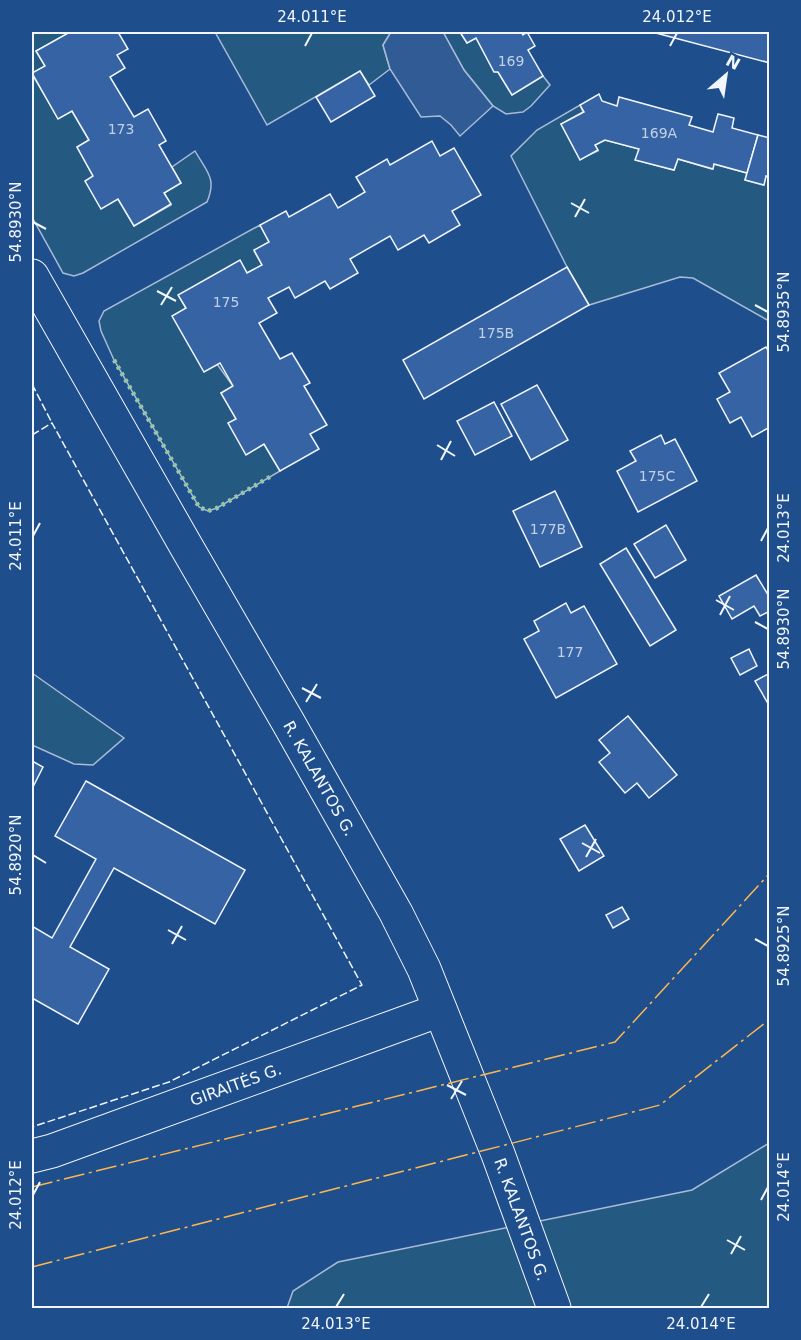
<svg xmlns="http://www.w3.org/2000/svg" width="801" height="1340" viewBox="0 0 801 1340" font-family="'DejaVu Sans',sans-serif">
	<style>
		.green { fill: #245a82; stroke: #a8bbd7; stroke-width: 1.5 }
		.parking { fill: #305b95; stroke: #a8bbd7; stroke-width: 1.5 }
		.building { fill: #3563a3; stroke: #f2f6ff; stroke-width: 1.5 }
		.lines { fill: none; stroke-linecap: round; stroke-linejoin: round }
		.minor-casing { stroke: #f2f6ff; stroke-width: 35 }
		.minor { stroke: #1f4e8c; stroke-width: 33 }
		.hedge { stroke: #97c8a6; stroke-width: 4.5; stroke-dasharray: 3 4.5; stroke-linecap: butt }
		.fence { stroke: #f2f6ff; stroke-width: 1.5; stroke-dasharray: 8 3; stroke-linecap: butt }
		.power { stroke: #ffb74d; stroke-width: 1.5; stroke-dasharray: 21 4.5 3 4.5; stroke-linecap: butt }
		.ticks { fill: none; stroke: #f2f6ff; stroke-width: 2 }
		.labels { text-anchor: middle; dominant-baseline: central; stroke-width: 4.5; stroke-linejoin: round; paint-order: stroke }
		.number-label { font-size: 14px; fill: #c3d1e8 }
		.street-label { font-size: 16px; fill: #f2f6ff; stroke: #1f4e8c }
		.neatline { fill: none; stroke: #f2f6ff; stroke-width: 2 }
		.ticks-label { font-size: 15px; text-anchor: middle; fill: #f2f6ff }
	</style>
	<rect width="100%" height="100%" fill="#1f4e8c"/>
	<!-- green -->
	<g class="green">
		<path d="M32,32h38l-34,19 9,15 -13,8 26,44 14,-7 17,29 -12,7 16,29 25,23 16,27 37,-21 -7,-12 17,-10 -9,-16 23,-16c12,21 22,27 12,51l-124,71 -9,3 -11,-3 -31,-56z"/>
		<path d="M215,32h176l-8,13 7,24 -21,16 -9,-14 -93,54z"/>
		<path d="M443,32h17l7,11 9,-5 18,33 4,1 14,23 31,-19 7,9 -19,21 -8,6 -17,2 -13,-8 -29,-36z"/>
		<path d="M580,105l3,7 -22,12 19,35 18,-8 -3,-6 10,-5 34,9 -3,11 38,10 4,-11 34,10 2,-5 33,9 -2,7 18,5 3,-9 3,1v144l-76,-43 -13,-1 -91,28 -22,-38 -56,-111 26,-26z"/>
		<path d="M260,225l9,17 -15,9 8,14 -15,8 -7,-12 -61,35 38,68 16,22 -12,7 15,26 -7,4 18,31 17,-10 16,27 -63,37 -9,3 -9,-4 -85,-147 -13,-29 -2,-10 5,-10z"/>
		<path d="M32,673l92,65 -31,27 -19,-1 -42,-19z"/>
		<path d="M769,1143v165h-482l6,-17 45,-29 354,-72z"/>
	</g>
	<!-- parking -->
	<path class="parking" d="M391,32h52l21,38 29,36 -33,30 -9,-11 -11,-9 -19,1 -31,-48 -7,-24z"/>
	<!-- building -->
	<g class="building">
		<path d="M70,32h48l10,17 -11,6 8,13 -15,9 24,40 14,-8 18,32 -7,4 22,38 -17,10 7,11 -37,22 -16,-27 -17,10 -16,-28 8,-5 -16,-29 12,-7 -17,-29 -14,8 -26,-46 13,-7 -9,-15z"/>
		<path d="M460,32h61l2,3 4,-3 8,14 -7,4 15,26 -31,19 -14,-23h-4l-18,-34 -9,5z"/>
		<path d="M652,32h118v31z"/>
		<path d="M360,71l15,25 -44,26 -15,-25z"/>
		<path d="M599,94l3,7 15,5 2,-9 73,20 -3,8 24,7 5,-18 16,4 -2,10 26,7 -11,38 -33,-9 -1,5 -35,-10 -4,11 -39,-10 4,-11 -34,-9 -10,5 3,5 -18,10 -19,-36 23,-12 -4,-7z"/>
		<path d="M758,135l12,3v39l-4,-1 -2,9 -19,-5z"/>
		<path d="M432,141l8,15 14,-8 27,47 -29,16 8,14 -31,18 -5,-8 -26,15 -8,-14 -40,23 8,14 -28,16 -5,-8 -30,17 -6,-11 -21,11 9,15 -18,10 21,36 12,-6 18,30 -6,3 23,39 -17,9 9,15 -39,22 -16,-27 -18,11 -18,-32 8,-4 -15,-26 12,-7 -13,-23 -16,9 -32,-56 14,-8 -8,-13 62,-35 7,13 15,-8 -8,-15 15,-8 -9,-17 26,-14 3,6 41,-23 8,14 27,-16 -9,-15 31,-18 3,6z"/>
		<path d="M567,267l22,38 -165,94 -21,-39z"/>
		<path d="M766,347l4,7v73l-18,10 -11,-20 -11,6 -13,-24 13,-7 -11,-19z"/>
		<path d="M537,385l31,55 -37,20 -30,-56z"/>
		<path d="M494,402l18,34 -37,19 -18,-34z"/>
		<path d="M661,435l4,9 10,-5 22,42 -59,31 -21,-41 19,-10 -6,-10z"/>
		<path d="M555,491l27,56 -42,20 -27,-56z"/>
		<path d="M666,525l20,35 -31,18 -21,-34z"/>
		<path d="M626,548l50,82 -26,16 -50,-82z"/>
		<path d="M756,575l14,23v13l-10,5 -6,-10 -22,13 -13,-23z"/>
		<path d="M566,603l5,10 13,-7 33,58 -61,34 -32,-59 15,-8 -5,-10z"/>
		<path d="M749,649l8,17 -17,9 -9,-17z"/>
		<path d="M770,673v34l-15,-26z"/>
		<path d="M628,716l49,59 -28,23 -12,-15 -12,10 -26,-31 11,-9 -11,-13z"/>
		<path d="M32,761l11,6 -11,22z"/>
		<path d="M86,781l159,89 -30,54 -101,-56 -44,79 39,22 -31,55 -46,-26v-72l20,12 44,-79 -41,-23z"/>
		<path d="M585,825l19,31 -25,15 -19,-32z"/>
		<path d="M622,907l7,12 -16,9 -7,-13z"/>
	</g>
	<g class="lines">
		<!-- minor casing -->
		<g class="minor-casing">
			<g id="minor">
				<path id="s1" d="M32,276l154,270 102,176 108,191 28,56 74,185 56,154"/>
				<path id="s2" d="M32,1156l20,-5 388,-141"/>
			</g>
		</g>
		<!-- minor -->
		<use href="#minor" class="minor"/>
		<!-- hedge -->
		<path class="hedge" d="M114,360l85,147 9,4 9,-3 56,-33"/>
		<!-- fence -->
		<g class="fence">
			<path d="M32,384l20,39"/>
			<path d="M32,435l20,-12 310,562 -193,97 -137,45"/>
		</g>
		<!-- power -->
		<g class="power">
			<path d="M32,1187l583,-145 155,-169"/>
			<path d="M32,1267l628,-162 110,-86"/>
		</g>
	</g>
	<!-- ticks -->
	<path class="ticks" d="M305,46l7,-13M670,46l7,-13M571,203l18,10M575,217l10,-18M33,222l13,7M157,291l19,10M161,305l11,-18M755,305l13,7M437,445l18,11M441,460l10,-19M33,536l7,-13M761,541l7,-13M716,600l18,10M720,615l10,-19M755,622l13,7M302,688l19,10M306,702l11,-18M582,843l18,10M33,855l13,8M586,857l10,-18M168,930l18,10M755,939l13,7M172,944l10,-18M447,1085l19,10M451,1099l11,-18M33,1195l7,-13M761,1200l7,-13M727,1240l18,10M731,1254l10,-18M336,1307l8,-13M701,1307l8,-13"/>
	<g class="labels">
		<!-- number labels -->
		<g class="number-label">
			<text x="511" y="61">169</text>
			<text x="121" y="129">173</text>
			<text x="659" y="133">169A</text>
			<text x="226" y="302">175</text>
			<text x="496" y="333">175B</text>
			<text x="657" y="476">175C</text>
			<text x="548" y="529">177B</text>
			<text x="570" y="652">177</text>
		</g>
		<!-- street labels -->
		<g class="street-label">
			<text stroke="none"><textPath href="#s1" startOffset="579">R. KALANTOS G.</textPath></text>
			<text stroke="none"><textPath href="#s2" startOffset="216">GIRAITĖS G.</textPath></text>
			<text stroke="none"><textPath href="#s1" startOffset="1065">R. KALANTOS G.</textPath></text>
		</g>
	</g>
	<!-- border -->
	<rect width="801" height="1340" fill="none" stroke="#1f4e8c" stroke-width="66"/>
	<!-- north arrow -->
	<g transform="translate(726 75) rotate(29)" stroke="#1f4e8c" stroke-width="4.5" paint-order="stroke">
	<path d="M0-4.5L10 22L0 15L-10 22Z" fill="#f2f6ff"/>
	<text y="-9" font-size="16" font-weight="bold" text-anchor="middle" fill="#f2f6ff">N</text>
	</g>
	<rect x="33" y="33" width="735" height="1274" class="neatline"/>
	<g class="ticks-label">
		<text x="312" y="22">24.011°E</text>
		<text x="677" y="22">24.012°E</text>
		<text transform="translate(16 222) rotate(-90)" y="5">54.8930°N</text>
		<text transform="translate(784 312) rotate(-90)" y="5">54.8935°N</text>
		<text transform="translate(784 528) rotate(-90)" y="5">24.013°E</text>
		<text transform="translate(16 536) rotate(-90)" y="5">24.011°E</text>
		<text transform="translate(784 629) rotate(-90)" y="5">54.8930°N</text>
		<text transform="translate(16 855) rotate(-90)" y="5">54.8920°N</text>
		<text transform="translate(784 946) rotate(-90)" y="5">54.8925°N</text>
		<text transform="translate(784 1187) rotate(-90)" y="5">24.014°E</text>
		<text transform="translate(16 1195) rotate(-90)" y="5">24.012°E</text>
		<text x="336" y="1329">24.013°E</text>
		<text x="701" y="1329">24.014°E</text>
	</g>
</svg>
